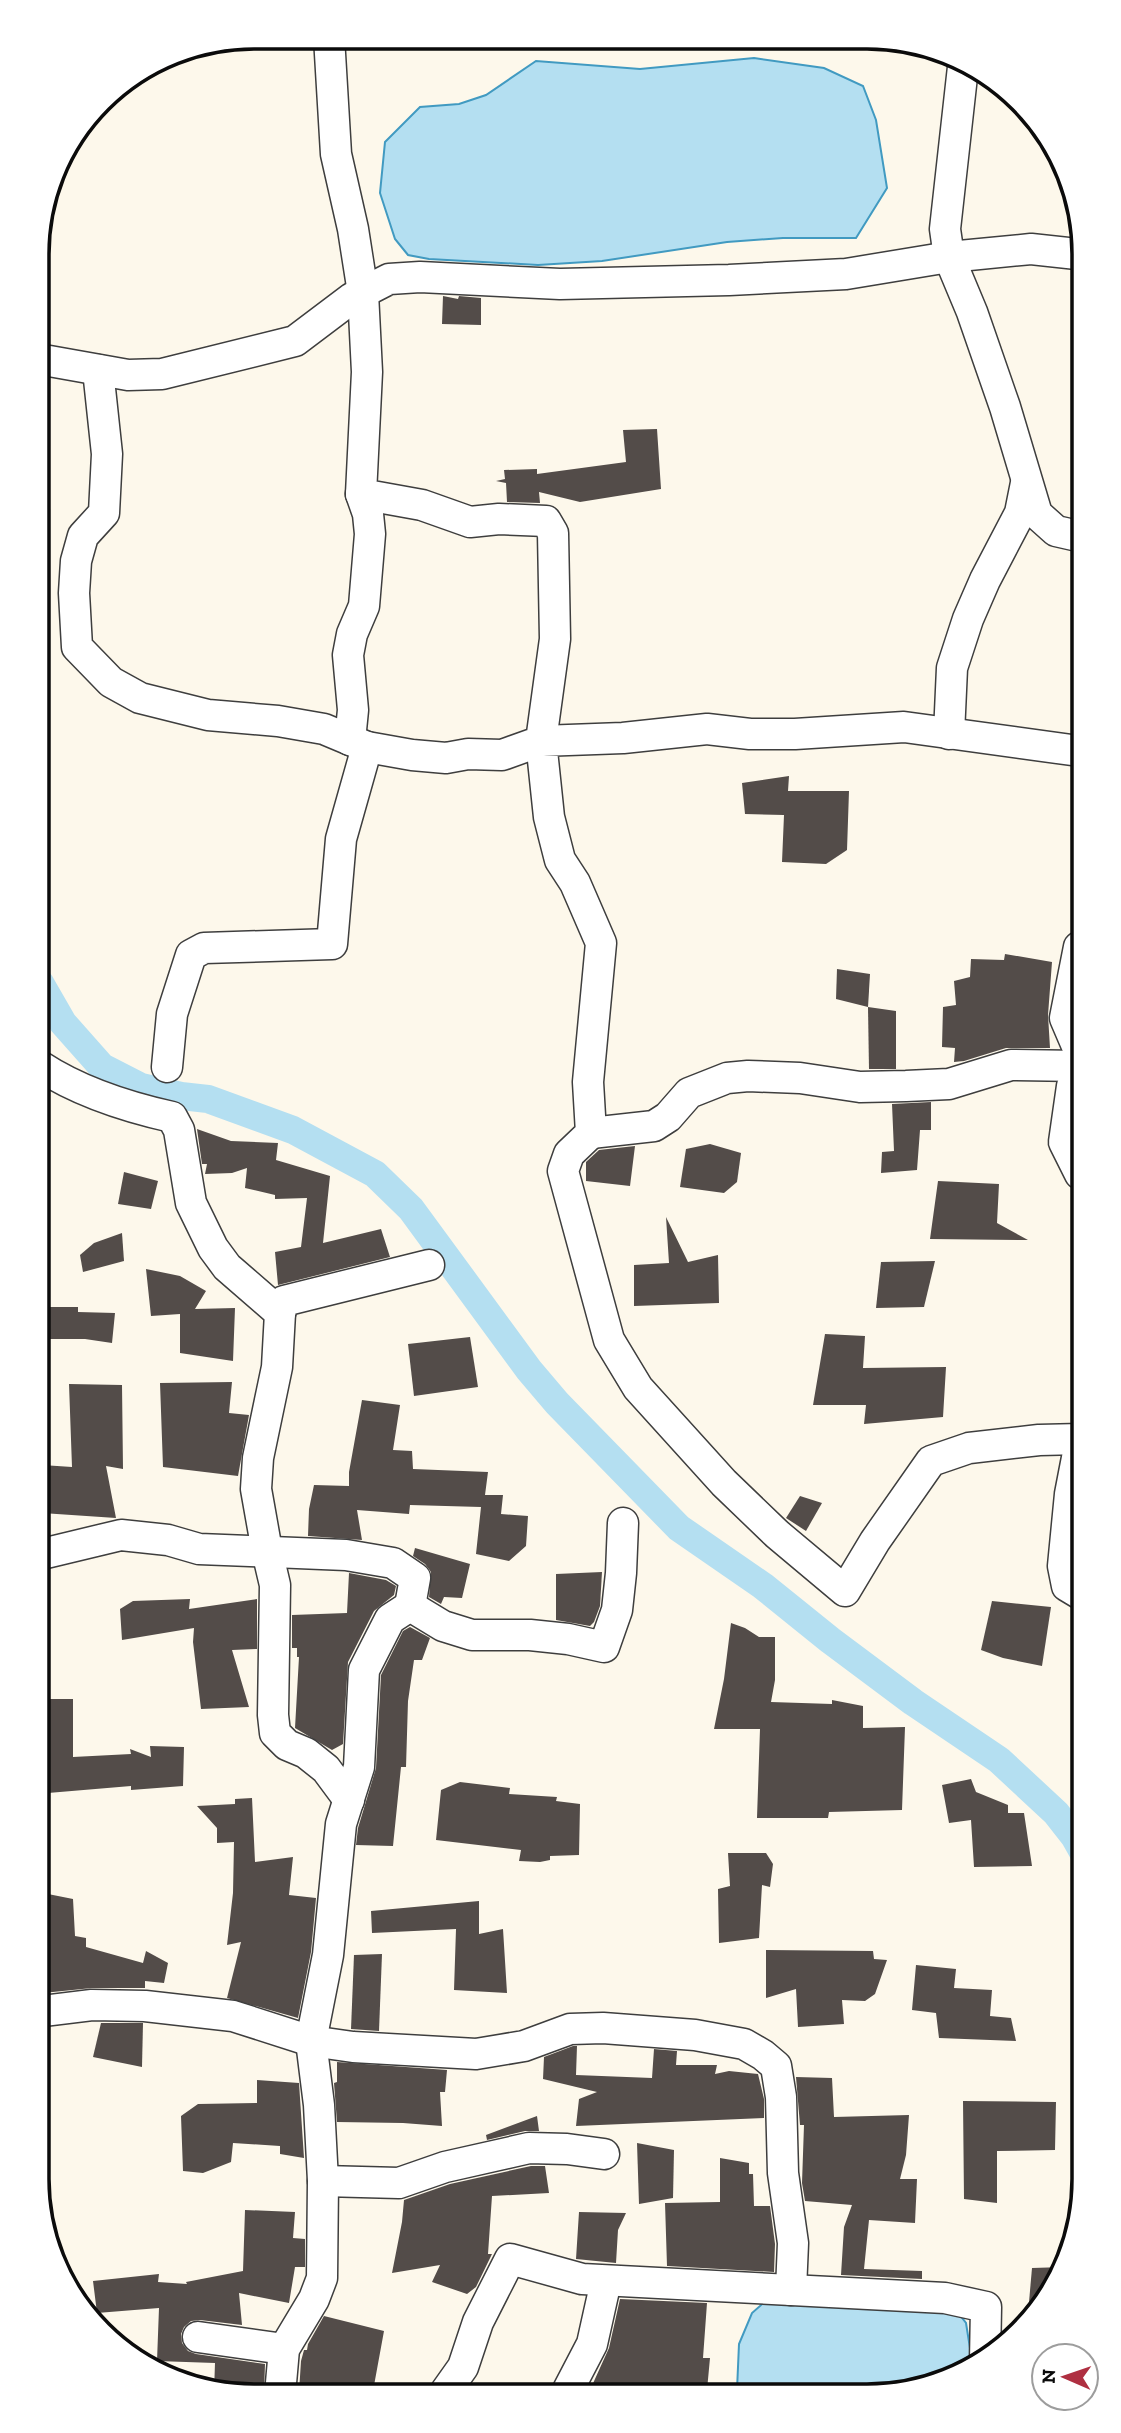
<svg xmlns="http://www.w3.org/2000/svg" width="1121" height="2433" viewBox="0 0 1121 2433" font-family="'Zilla Slab',serif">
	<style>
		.water { fill: #b4dff1; stroke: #419ac1; stroke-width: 2 }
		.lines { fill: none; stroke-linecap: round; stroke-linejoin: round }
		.canal { stroke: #b4dff1; stroke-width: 28 }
		.building { fill: #534c49 }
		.minor-casing { stroke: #3e3e3e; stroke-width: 33 }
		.minor { stroke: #fff; stroke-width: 30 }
		.rim { fill: none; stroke: #0b0b0b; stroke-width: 3.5 }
	</style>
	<rect width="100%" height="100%" fill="#fdf8eb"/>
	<!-- water -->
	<g class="water">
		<path d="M754,58l70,10 39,18 13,34 11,68 -31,50h-73l-56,4 -125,19 -64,4 -109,-6 -21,-4 -13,-16 -15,-46 5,-51 35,-35 39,-3 27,-9 50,-34 104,8z"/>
		<path d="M768,2299l184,6 14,18 7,44 -49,22 -187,1 2,-46 13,-31z"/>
	</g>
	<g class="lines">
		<!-- canal -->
		<path class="canal" d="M40,983l23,40 39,44 39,20 40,9 27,3 85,31 82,44 36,35 118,161 28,33 122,125 84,58 67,54 83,62 86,58 57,53 18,23 9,16"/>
	</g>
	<!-- building -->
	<g class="building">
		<path d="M443,296l15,3 1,-3 22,2v27l-39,-1z"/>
		<path d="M657,429l4,60 -81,13 -41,-10 1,11 -33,-1 -1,-19 -10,-2 9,-2 -1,-9 33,-1v5l89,-12 -3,-32z"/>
		<path d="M789,776l-1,15h61l-2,59 -21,14 -44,-2 2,-47 -39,-1 -3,-31z"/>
		<path d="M1005,954l47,8 -4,53 2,33h-44l-42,13 -10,1 1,-14 -13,-1 1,-40 13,-2 -2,-24 16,-4 1,-18 33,1z"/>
		<path d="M837,969l33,5 -2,33 -32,-8z"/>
		<path d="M868,1007l28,4v58h-27z"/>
		<path d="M931,1102v28h-11l-3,40 -36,3 1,-21 12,-1 -2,-47z"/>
		<path d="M197,1129l34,12 47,2 -2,17 54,16 -7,67 58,-14 9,28 -112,28 -3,-33 26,-5 6,-49 -32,1v-4l-30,-7 2,-20 -15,5 -27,1 2,-10h-5z"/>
		<path d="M710,1144l31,9 -4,29 -13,11 -44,-6 6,-38z"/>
		<path d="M635,1146l-5,40 -44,-5v-19l13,-12z"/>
		<path d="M124,1172l34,9 -7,28 -33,-5z"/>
		<path d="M938,1181l61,3 -2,39 31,17 -98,-1z"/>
		<path d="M666,1217l22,45 30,-7 1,48 -85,3v-41l35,-2z"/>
		<path d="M122,1233l2,28 -41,11 -3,-17 14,-12z"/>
		<path d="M935,1261l-11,46 -48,1 5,-46z"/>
		<path d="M146,1269l34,7 26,15 -11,18 40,-1 -2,53 -53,-8v-39l-29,2z"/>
		<path d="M41,1307h37v5l37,1 -3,30 -27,-4h-44z"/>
		<path d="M825,1334l40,2 -2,32 83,-1 -3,50 -79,7 2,-19h-53z"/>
		<path d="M470,1337l8,50 -64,9 -6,-52z"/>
		<path d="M232,1382l-3,31 20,2 -11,61 -75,-9 -3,-84z"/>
		<path d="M69,1384l53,1 1,84 -17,-3 10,52 -74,-5v-48l30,2z"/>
		<path d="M362,1400l38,5 -7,45 19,1 1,18 75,3 -3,23h18l-2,19 27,2 -2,30 -17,15 -33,-7 5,-47 -71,-2 -1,9 -52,-4 5,30 -54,-4 1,-27 5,-24 35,1v-14z"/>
		<path d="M800,1496l22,7 -16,28 -20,-13z"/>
		<path d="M415,1548l55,16 -8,34 -18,-1 -3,7 -12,-7 2,-25 -6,-8 -12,-8z"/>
		<path d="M602,1572l-2,34 -6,16 -4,4 -34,-6v-46z"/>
		<path d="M349,1573l37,7 10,6 -2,9 -20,16 -26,51 -5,82 -11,6 -37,-22 4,-71h-2v-9h-5v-33l55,-2z"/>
		<path d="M190,1599l-1,10 68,-10v50l-25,1 17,57 -48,2 -8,-67 1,-14 -72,12 -2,-31 13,-8z"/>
		<path d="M992,1601l59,6 -9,59 -39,-8 -22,-8z"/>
		<path d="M731,1623l14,5 14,9h16v43l-4,22 61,2v-4l31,6v22l42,-1 -3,83 -73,2 -1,6h-71l3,-89h-46l10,-50z"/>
		<path d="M410,1627l20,11 -8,22h-8l-6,41 -2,66h-5l-8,79 -37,-1 2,-17 18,-60 5,-93 22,-44z"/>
		<path d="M42,1699h31v58l58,-3 -1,-5 21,8 -1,-11 34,1 -1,39 -52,4v-4l-83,7 -1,-45h-4z"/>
		<path d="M971,1779l5,13 32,13v8h16l8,53 -58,1 -3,-47 -22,3 -7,-38z"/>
		<path d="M460,1782l50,6 -1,6 48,3 -1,4 24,3 -1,51 -29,1v4l-10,2 -21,-1 2,-11 -85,-10 5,-50z"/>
		<path d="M252,1798l3,64 38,-5 -4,38 27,3 -5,54 -13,66 -71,-20 14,-56 -14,3 6,-52 1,-51 -17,1v-15l-20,-22 38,-2v-5z"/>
		<path d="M728,1853h38l7,11 -3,23 -8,-2 -3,53 -40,5 -1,-54 12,-3z"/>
		<path d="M43,1893l30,6 2,37 11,2v9l57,16 3,-12 22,12 -4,20 -19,-2v7h-53l-49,5z"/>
		<path d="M479,1901v33l24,-5 4,64 -53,-3 2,-61 -84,4 -1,-22z"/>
		<path d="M766,1950l107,1 1,8 13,1 -12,34 -10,7 -23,-1 2,24 -46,3 -2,-38 -30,9z"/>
		<path d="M382,1954l-3,77 -28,-2 3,-74z"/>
		<path d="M916,1965l40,4 -2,19 38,2 -2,26 21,2 5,23 -77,-3 -3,-25 -24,-3z"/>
		<path d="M101,2023h42l-1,44 -49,-10z"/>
		<path d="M573,2046h4l-1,29 76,3 2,-29 23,2 -1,14h41l-2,9 14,-3 29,3 6,25v19l-188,8 3,-27 18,-7 -54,-13 1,-22z"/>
		<path d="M337,2062l110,8 -2,22h-5l2,34 -39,-3 -66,-1 -3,-39 3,-1z"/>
		<path d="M796,2077l36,1 2,39 75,-2 -3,40 -6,24h17l-2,44 -46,-3 -5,49 58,2v8l-81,-4 3,-48 8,-22 -47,-4 -3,-18 2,-58h-4z"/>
		<path d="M257,2080l42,3 5,75 -24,-4v-8l-47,-3 -2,19 -28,11 -20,-2 -2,-55 17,-12 59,-1z"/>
		<path d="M963,2101l93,1 -1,48 -58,1v52l-33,-4z"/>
		<path d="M537,2116l2,15h-14l-38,9 -1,-5z"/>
		<path d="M637,2143l37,7 -1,48 -34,6z"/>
		<path d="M720,2158l29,5v11h4l1,32h16l5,38 -1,28 -107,-6 -2,-63 55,-1z"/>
		<path d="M531,2166h14l4,27 -57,3 -4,58h4l-16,33 -9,7 -35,-12 8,-17 -48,8 10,-51 2,-22 46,-16z"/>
		<path d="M245,2210l50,2 -2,26 12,1v28h-10l-6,36 -50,-10 3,32 -42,-5 -9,1 -7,6 -3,7 1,9 6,8 8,3 69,10 -1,28h-50l1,-29 -58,-2 2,-53 -62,5 -4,-32 66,-7 -1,8 29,2 -1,-2 57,-11z"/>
		<path d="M579,2212l47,1 -8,17 -2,33 -40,-4z"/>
		<path d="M1064,2267l-33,55 -4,3 5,-57z"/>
		<path d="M620,2299l87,4 -4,55h7l-3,32h-117l19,-42z"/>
		<path d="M324,2316l60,15 -11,60h-24l-32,-5v6h-18l2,-31 3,-11h3l1,-6z"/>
	</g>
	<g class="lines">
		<!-- minor casing -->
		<g class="minor-casing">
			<g id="minor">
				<path d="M329,37l7,117 17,75 10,64 4,79 -6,122 61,11 48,17 29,-3 47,2 7,12 2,106 -14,102 -39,14 -34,-1 -22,4 -34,-3 -45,-8"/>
				<path d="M963,67l-18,162 4,28 23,55 33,95 32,107 19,17 22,5"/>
				<path d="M38,359l90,16 34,-1 133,-33 57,-43 37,-19 31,-2 140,7 169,-4 117,-6 103,-17 82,-8 46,5"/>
				<path d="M98,370l9,84 -3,59 -21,23 -7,25 -2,32 3,54 34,35 29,16 68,17 70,6 46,8 43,18 -26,92 -9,105 -128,4 -13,7 -19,59 -5,53"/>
				<path d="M949,734l3,-66 16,-49 17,-39 35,-67 6,-30"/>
				<path d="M350,740l3,-30 -5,-55 4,-21 12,-28 6,-72 -2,-20 -7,-20"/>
				<path d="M1079,751l-175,-24 -109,7h-45l-43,-5 -84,9 -82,3 8,76 11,43 15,23 26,60 -13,139 3,51 -22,21 -6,17 46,169 29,48 86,95 53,51 68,57 30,-50 56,-80 38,-13 70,-8 42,-1"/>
				<path d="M1079,947l-14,71 15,35"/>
				<path d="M40,1066c38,25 87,41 132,51l7,13 12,73 22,45 14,19 53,46 -3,54 -19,91 -2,31 11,62 8,34 -2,130 2,18 12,12 19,8 20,16 23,31"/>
				<path d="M1080,1074l-8,12 -8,56 16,32"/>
				<path d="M591,1133l63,-7 14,-9 21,-24 38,-15 21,-2 52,2 60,9 46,-1 43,-2 62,-19 69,1"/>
				<path d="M280,1313l4,-12 145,-36"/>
				<path d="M1081,1437l-11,57 -7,72 4,20 15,9"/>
				<path d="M42,1554l79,-19 47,5 31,9 147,6 47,8 22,15 -5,28"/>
				<path d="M43,2011l49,-6 53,1 88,10 78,25 42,6 123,7 48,-8 46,-17 33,-1 92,7 49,9 19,11 13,11 5,31 2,76 10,70 -2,47"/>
				<path d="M323,2181l76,2 46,-16 84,-19 38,1 37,5"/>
				<path d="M198,2337l86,12"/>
				<path d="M568,2390l24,-46 14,-63"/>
				<path d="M446,2391l17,-24 15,-45 32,-63 72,20 363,19 41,9 -1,54"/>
				<path d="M282,2392l-1,-9 3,-34 30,-50 8,-21 1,-97 -4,-76 -8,-64 17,-86 13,-131 18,-57 5,-97 26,-51 20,-13 33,20 29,9h58l38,4 36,8 13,-37 4,-37 2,-50"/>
			</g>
		</g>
		<!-- minor -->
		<use href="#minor" class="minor"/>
	</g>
	<!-- crop -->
	<path d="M0 0H1121V2433H0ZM254 49H867A205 205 0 0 1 1072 254V2179A205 205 0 0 1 867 2384H254A205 205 0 0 1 49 2179V254A205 205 0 0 1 254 49Z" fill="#fff" fill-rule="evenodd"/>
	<path class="rim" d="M254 49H867A205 205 0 0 1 1072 254V2179A205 205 0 0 1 867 2384H254A205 205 0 0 1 49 2179V254A205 205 0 0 1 254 49Z"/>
	<!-- north arrow -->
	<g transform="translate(1065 2377) rotate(272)"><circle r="33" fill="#ffffff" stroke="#9d9d9d" stroke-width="2"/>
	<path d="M0-5L12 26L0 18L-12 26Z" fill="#af2f41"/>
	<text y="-10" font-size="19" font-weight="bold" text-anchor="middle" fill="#0b0b0b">N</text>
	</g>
</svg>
